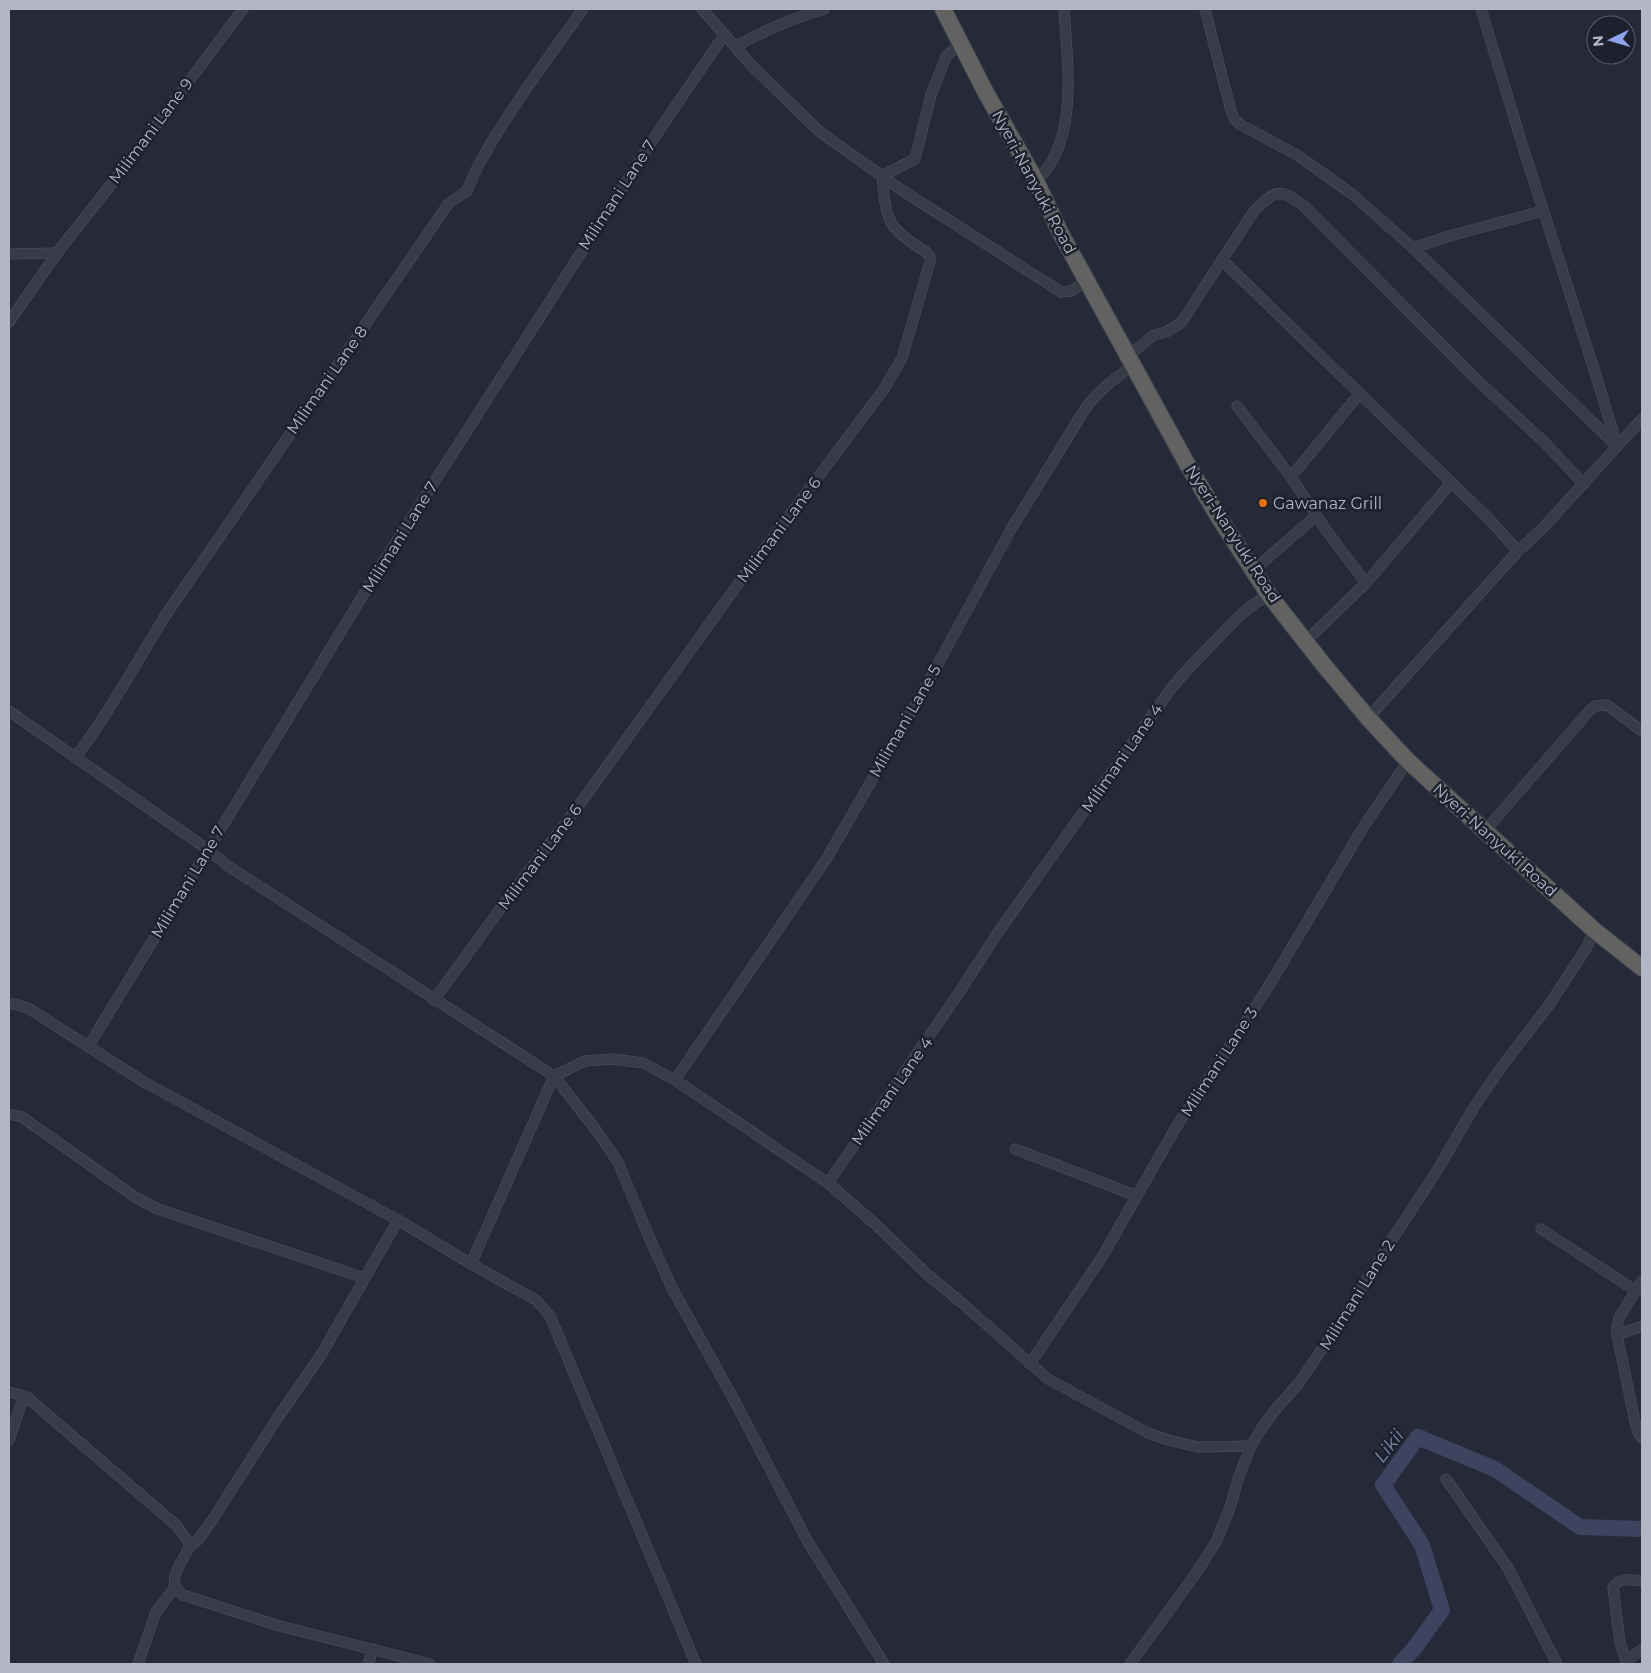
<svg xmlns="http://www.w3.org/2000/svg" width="1651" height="1673" viewBox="0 0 1651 1673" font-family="Montserrat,sans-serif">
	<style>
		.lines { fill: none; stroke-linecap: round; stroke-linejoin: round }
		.river { stroke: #3c4460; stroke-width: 16 }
		.minor-casing { stroke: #505461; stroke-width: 11 }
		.trunk-casing { stroke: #404451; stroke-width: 18 }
		.minor { stroke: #383c49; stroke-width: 10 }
		.trunk { stroke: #626260; stroke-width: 16 }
		.food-dot { fill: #e8710a; stroke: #1d212e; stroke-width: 2 }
		.labels { text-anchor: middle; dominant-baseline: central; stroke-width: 5; stroke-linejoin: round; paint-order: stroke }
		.street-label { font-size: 16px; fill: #b3b7c5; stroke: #1d212e }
		.poi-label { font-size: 16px; fill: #b3b7c5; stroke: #1d212e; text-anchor: start }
		.water-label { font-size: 18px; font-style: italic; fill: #7e89aa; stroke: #1d212e }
	</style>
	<rect width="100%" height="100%" fill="#252938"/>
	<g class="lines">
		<!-- river -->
		<path class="river" d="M1400,1664l16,-18 26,-36 -20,-65 -39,-60 35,-48 77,32 85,58 62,2"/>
		<!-- minor casing -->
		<g class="minor-casing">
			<g id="minor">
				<path d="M702,9l51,58 67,65 80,57 161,103 10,-1 17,-10"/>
				<path d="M1205,9l26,102 4,9 6,5 56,30 55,39 61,54 204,198"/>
				<path d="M1481,9l42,138 71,222 23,76"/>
				<path d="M736,46c28,-15 57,-28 88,-37"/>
				<path d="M1036,181c44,-40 31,-119 28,-172"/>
				<path d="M1413,248l40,-13 90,-24"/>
				<path d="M9,254l48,-1"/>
				<path d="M1222,260l267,259 29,32"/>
				<path d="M9,322l48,-69 71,-90 115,-154"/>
				<path d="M1129,355l25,-20 12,-3 15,-9 73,-112c22,-21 25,-24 50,-5l173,174 67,62 40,42"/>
				<path d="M1237,406l54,71 35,53 40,53"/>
				<path d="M1291,477l69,-84"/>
				<path d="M1254,570l62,-54"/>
				<path d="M1306,641l60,-58 85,-100"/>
				<path d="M9,711l198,138 21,17 326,210 42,54 22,32 28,68 26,58 61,110 75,144 76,122"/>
				<path d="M1368,718l150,-167 24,-22 100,-110"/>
				<path d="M76,757c32,-43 58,-90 86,-136 12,-19 26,-38 39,-57l243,-354 4,-6 19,-13 11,-25 17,-30 33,-50 55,-77"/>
				<path d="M1484,832l106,-122 5,-4 12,-1 35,26"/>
				<path d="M434,1000l77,-106 66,-86 161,-224 146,-195 18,-31 28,-96v-5l-4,-5c-11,-7 -24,-15 -32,-25 -10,-13 -10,-35 -12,-51l33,-17 16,-64 15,-38 15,-15"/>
				<path d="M9,1004h6l13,4 116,74 254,138 73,44 65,36 14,16 146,348"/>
				<path d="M88,1047l294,-483 276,-432 66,-97"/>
				<path d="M675,1080l152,-222 99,-172 84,-155 75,-122c14,-19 30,-31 49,-44"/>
				<path d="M9,1114l13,3 113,80 23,12 206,69"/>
				<path d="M1015,1149l122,47"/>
				<path d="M1541,1229l95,62"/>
				<path d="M471,1264l83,-188 31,-15 28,-2 30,4 32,17 153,103"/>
				<path d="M1642,1281l-23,37 -2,9v8l19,91 3,8 3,4"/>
				<path d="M1617,1335l25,-9"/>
				<path d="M1030,1364l72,-107 73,-128 92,-140 97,-163 44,-65"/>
				<path d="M9,1392l15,4 4,2 148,127 14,19c-5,17 -28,37 -7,51l93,30 154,39"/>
				<path d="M9,1440l15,-44"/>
				<path d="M1251,1446l-53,1 -30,-7 -20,-7 -100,-54 -86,-76 -34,-28 -54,-52 -46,-40 128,-186 43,-66 171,-241c15,-19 31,-35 48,-52 16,-17 31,-33 51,-43"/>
				<path d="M1446,1479l62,89 49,96"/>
				<path d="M188,1549l11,-10 14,-20 63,-99 45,-65 77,-135"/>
				<path d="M1626,1662l16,-13"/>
				<path d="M138,1664l18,-52 19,-25"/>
				<path d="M368,1664l5,-15"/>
				<path d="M1130,1664l64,-88 22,-34 14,-34 9,-32 12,-30 9,-15 15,-21 24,-27 53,-78 30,-50 56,-86 36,-62 26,-38 49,-64 38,-58 7,-17"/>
				<path d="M1627,1664l-7,-22 -7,-55c6,-10 19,-7 29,-6"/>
			</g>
		</g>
		<!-- trunk casing -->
		<g class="trunk-casing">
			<path id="trunk" d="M943,9l43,84 50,88 24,51 126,230 32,54 51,79 54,69 45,54 40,43 186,169 48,38"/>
		</g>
		<!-- minor -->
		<use href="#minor" class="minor"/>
		<!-- trunk -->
		<use href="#trunk" class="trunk"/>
	</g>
	<!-- markers -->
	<circle class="food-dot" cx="1263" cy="503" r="5"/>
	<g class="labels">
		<!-- street labels -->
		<g class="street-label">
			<text transform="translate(151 131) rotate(-53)">Milimani Lane 9</text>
			<text transform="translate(1034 182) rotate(62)">Nyeri-Nanyuki Road</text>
			<text transform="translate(617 195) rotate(-57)">Milimani Lane 7</text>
			<text transform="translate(327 380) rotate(-55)">Milimani Lane 8</text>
			<text transform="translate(779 530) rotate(-53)">Milimani Lane 6</text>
			<text transform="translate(1233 534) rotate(57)">Nyeri-Nanyuki Road</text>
			<text transform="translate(400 537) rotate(-58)">Milimani Lane 7</text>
			<text transform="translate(905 721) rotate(-60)">Milimani Lane 5</text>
			<text transform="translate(1122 758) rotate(-55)">Milimani Lane 4</text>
			<text transform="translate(1495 840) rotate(42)">Nyeri-Nanyuki Road</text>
			<text transform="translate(540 857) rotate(-53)">Milimani Lane 6</text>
			<text transform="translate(188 882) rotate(-59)">Milimani Lane 7</text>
			<text transform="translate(1219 1062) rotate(-57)">Milimani Lane 3</text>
			<text transform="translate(892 1091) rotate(-55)">Milimani Lane 4</text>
			<text transform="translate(1357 1295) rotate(-58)">Milimani Lane 2</text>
		</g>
		<!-- poi labels -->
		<g class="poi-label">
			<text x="1273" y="503">Gawanaz Grill</text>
		</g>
		<!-- water labels -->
		<g class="water-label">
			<text transform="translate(1389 1446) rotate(-52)">Likii</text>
		</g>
	</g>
	<!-- border -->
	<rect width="1651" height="1673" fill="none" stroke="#b3b7c5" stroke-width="20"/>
	<!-- north arrow -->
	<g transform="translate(1611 40) rotate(265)"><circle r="24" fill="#1d212e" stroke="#595d6a"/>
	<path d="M0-4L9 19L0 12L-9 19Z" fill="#90a3ec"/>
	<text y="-8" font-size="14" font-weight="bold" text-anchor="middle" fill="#b3b7c5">N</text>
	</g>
</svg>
